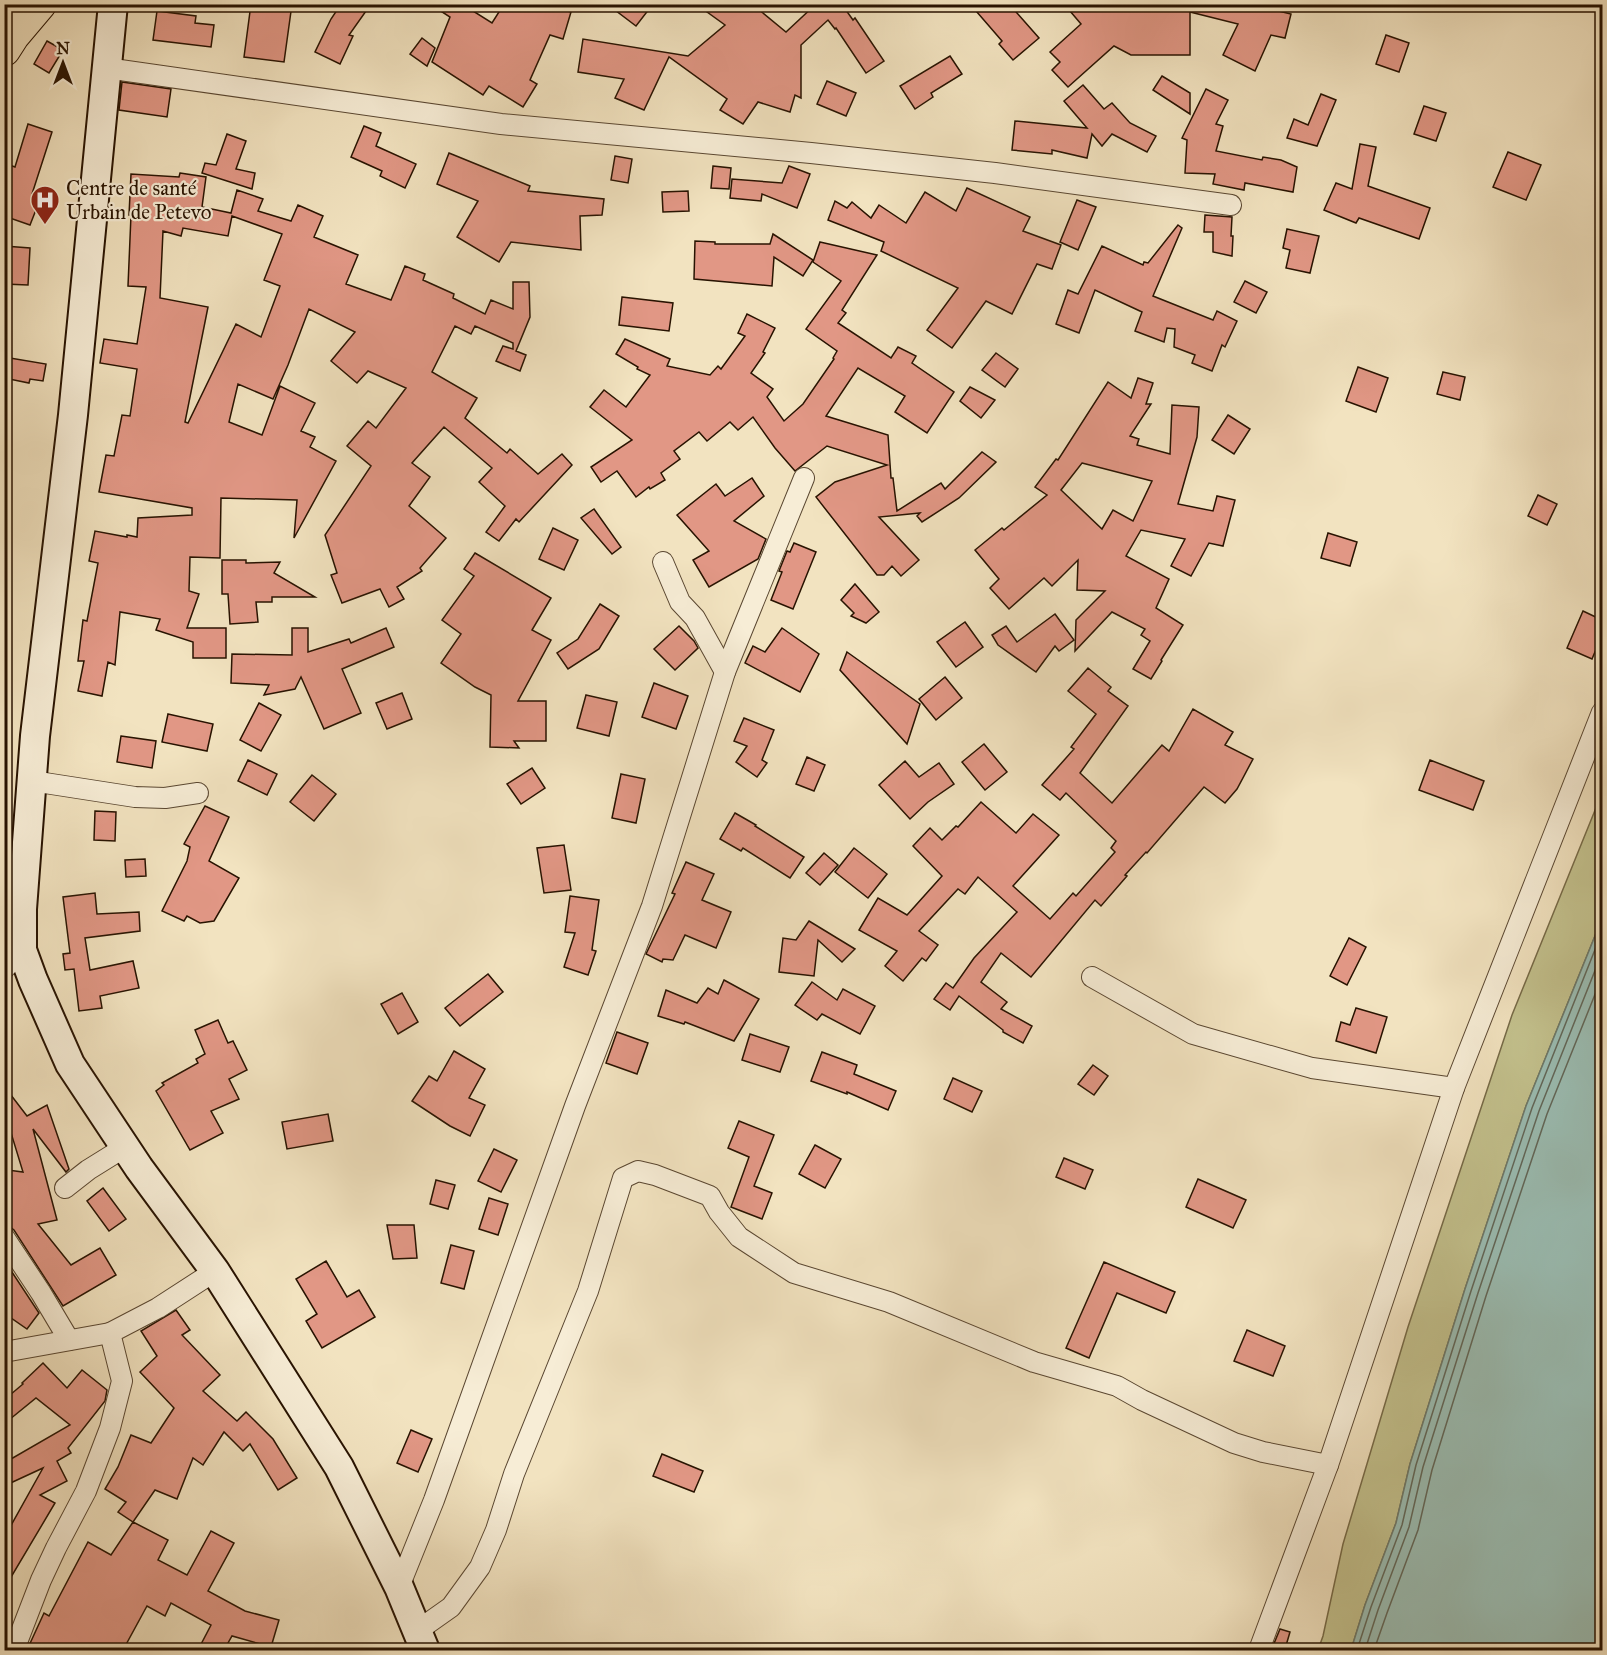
<svg xmlns="http://www.w3.org/2000/svg" width="1607" height="1655" viewBox="0 0 1607 1655" font-family="'IM FELL Great Primer',serif">
	<style>
		.green { fill: #c3c18d; stroke: #766a47; stroke-width: 1.5 }
		.water { fill: #9bbeb4; stroke: #6d7a6c; stroke-width: 1.5 }
		.lines { fill: none; stroke-linecap: round; stroke-linejoin: round }
		.shore { stroke: #62685a; stroke-width: 1.5 }
		.building { fill: #e19785; stroke: #281301; stroke-width: 1.5; fill-rule: evenodd }
		.street-casing { stroke: #5a4731; stroke-width: 22 }
		.secondary-casing { stroke: #281301; stroke-width: 32 }
		.primary-casing { stroke: #281301; stroke-width: 34 }
		.street { stroke: #f7edd6; stroke-width: 20 }
		.secondary { stroke: #f7edd6; stroke-width: 28 }
		.primary { stroke: #f2e3c0; stroke-width: 32 }
		.labels { text-anchor: middle; dominant-baseline: central; stroke-width: 4.5; stroke-linejoin: round; paint-order: stroke }
		.poi-label { font-size: 21px; fill: #281301; stroke: #f7edd6; text-anchor: start }
	</style>
	<rect width="100%" height="100%" fill="#f2e3c0"/>
	<filter id="stains"><feTurbulence type="fractalNoise" baseFrequency=".00333" numOctaves="4"/><feColorMatrix values="0 0 0 0 .2 0 0 0 0 .09 0 0 0 0 .02 0 0 0 .5 -.17"/></filter>
	<radialGradient id="worn" r=".72"><stop offset=".6" stop-color="#630" stop-opacity="0"/><stop offset="1" stop-color="#630" stop-opacity=".3"/></radialGradient>
	<!-- green -->
	<path class="green" d="M1602,793v119l-5,19 -71,175 -61,183 -55,175 -14,59 -31,82 -14,45h-33l5,-14 20,-92 65,-217 104,-312z"/>
	<!-- water -->
	<path class="water" d="M1602,912v738h-251l14,-45 31,-82 14,-59 55,-175 61,-183 71,-175z"/>
	<g class="lines">
		<!-- shore -->
		<g class="shore">
			<path d="M1357,1650l14,-43 31,-82 14,-60 55,-174 61,-183 70,-176"/>
			<path d="M1365,1650l13,-40 31,-83 14,-60 55,-174 61,-182 63,-158"/>
			<path d="M1374,1650l13,-37 31,-83 14,-60 54,-174 61,-182 55,-137"/>
		</g>
	</g>
	<!-- building -->
	<g class="building">
		<path d="M251,4h41l-8,58 -40,-5z"/>
		<path d="M341,4h30l-22,31 4,1 -13,28 -25,-12 16,-33z"/>
		<path d="M430,4h32l30,19 12,-19h42l25,8 -8,27 -13,-4 -20,45 7,4 -14,23 -34,-21 -6,9 -51,-33 18,-45z"/>
		<path d="M607,4h46l-17,22z"/>
		<path d="M696,4h56l34,28 30,-28h28l-1,2 10,14 2,-2 29,43 -18,12 -30,-45 -1,1 -7,-9 -27,25v53l-6,-3 -5,17 -32,-10 -15,22 -23,-14 7,-11 -58,-42 -25,53 -29,-12 9,-19 -46,-7 5,-33 105,17 37,-31z"/>
		<path d="M970,4h39l30,34 -26,22 -14,-16 3,-3z"/>
		<path d="M1064,4h208l-2,5 21,5 -6,24 -14,-3 -16,36 -32,-16 15,-31 -48,-12v43h-59l-17,-9 -46,41 -16,-17 8,-8 -10,-10 31,-28z"/>
		<path d="M157,11l39,5 -1,7 19,2 -3,22 -58,-7z"/>
		<path d="M1386,35l23,8 -10,29 -23,-8z"/>
		<path d="M422,38l13,10 -8,18 -17,-12z"/>
		<path d="M47,41l16,9 -14,23 -15,-9z"/>
		<path d="M950,56l12,18 -31,19 2,4 -18,12 -15,-23z"/>
		<path d="M1162,76l28,17v21l-37,-24z"/>
		<path d="M827,81l29,12 -10,23 -29,-12z"/>
		<path d="M122,82l49,7 -4,28 -48,-7z"/>
		<path d="M1083,85l21,24 8,-6 18,20 26,13 -9,16 -35,-18 -10,12 -10,-12 -5,24 -35,-8v4l-40,-4 3,-29 72,7 -23,-27z"/>
		<path d="M1206,89l22,11 -12,24 7,2 -7,25 46,9 1,-3 18,3 16,7 -4,25 -48,-9 -1,7 -31,-6 2,-10 -30,-1 2,-33 -5,-2z"/>
		<path d="M1321,94l15,6 -19,46 -30,-8 7,-19 14,6z"/>
		<path d="M1424,106l22,7 -10,28 -22,-7z"/>
		<path d="M28,124l24,8 -20,62 9,3 -11,28 -26,-9v-53l11,4z"/>
		<path d="M364,126l17,7 -5,13 40,18 -11,24 -25,-12 2,-5 -31,-14z"/>
		<path d="M227,134l19,7 -10,28 19,4 -3,16 -50,-16 3,-10 11,2z"/>
		<path d="M1360,144l16,3 -8,39 62,22 -11,31 -60,-21 -3,5 -32,-13 12,-27 16,6z"/>
		<path d="M1508,152l33,13 -15,35 -33,-13z"/>
		<path d="M449,153l81,33 -2,5 76,8 -2,16 -22,1 1,34 -70,-8 -12,20 -42,-25 21,-36 -41,-17z"/>
		<path d="M615,156l17,3 -4,24 -17,-3z"/>
		<path d="M713,166l18,2 -2,21 -18,-1z"/>
		<path d="M789,166l21,8 -13,34 -35,-14 -1,7 -31,-3 2,-19 50,4z"/>
		<path d="M180,173l26,4 -4,30 29,6 6,-23 26,9 -5,12 33,10 7,-16 25,11 -9,21 44,18 -12,29 45,16 14,-34 20,8 -2,6 31,14 -1,4 32,16 6,-14 22,9v-27h16l1,35 -14,34 10,4 -6,16 -24,-10 7,-15 10,3v-6l-38,-17 -4,8 -16,-8 -23,46 45,26 -12,20 42,35 3,-4 28,25 24,-20 10,11 -53,57 -3,-3 -17,22 -13,-9 19,-26 -26,-24 13,-14 -48,-41 -32,36 18,14 -21,29 37,32 -26,30 2,3 -25,16 7,12 -15,8 -9,-18 -38,14 -11,-28 6,-2 -12,-38 46,-69 -24,-20 21,-25 8,7 30,-40 -38,-17 -11,12 -26,-22 24,-29 -46,-23 -21,56 -15,34 -35,-15 -9,38 33,13 18,-49 35,17 -14,28 14,6 -5,10 26,14 -42,77 3,-38 -76,-2 -1,60 -30,-1 -1,34 10,3 -12,34h39v30h-33v-16l-37,-12 4,-11 -40,-7 -5,53 -7,-3 -6,34 -24,-5 6,-30h-6l5,-41 4,1 11,-58 -9,-2 6,-30 32,6v-2l10,2 1,-19 54,-3v-7l-93,-16 7,-37 8,1 8,-41 8,1 7,-47 -37,-6 4,-24 33,5 9,-57 -18,-1 3,-71h-2l2,-41 48,3zM232,216l50,18 -18,46 16,6 -19,51 -25,-13 -48,99 -3,-1 23,-115 -48,-9 3,-67 18,5 2,-8 45,8z"/>
		<path d="M967,188l63,29 -7,14 38,14 -9,24 -15,-5 -25,50 -26,-13 -34,47 -25,-18 31,-42 -77,-37 3,-9 -56,-22 7,-19 12,7 5,-6 19,16 8,-13 27,18 19,-31 31,19z"/>
		<path d="M688,191l1,20 -26,1 -1,-20z"/>
		<path d="M1077,200l19,7 -18,43 -18,-8z"/>
		<path d="M1205,215l27,2 -1,19h2l-1,20 -19,-4v-20h-9z"/>
		<path d="M1178,225l4,3 -29,68 60,24 4,-9 20,10 -12,26 -3,-2 -10,26 -20,-8 3,-8 -21,-8 1,-18 -8,-1 -3,14 -29,-11 7,-19 -47,-22 -16,43 -23,-9 12,-34 10,4 24,-48 41,19 1,-3 4,1z"/>
		<path d="M1287,229l32,7 -9,37 -24,-5 4,-18 -7,-2z"/>
		<path d="M773,234l40,26 -10,16 -29,-19 -2,29 -78,-7 1,-38 20,1v2h55z"/>
		<path d="M820,242l57,13 -35,55 4,3 -8,10 53,35 7,-11 18,9 -4,7 42,29 -27,41 -32,-21 10,-16 -47,-28 -32,48 62,19 3,43h2l4,33 44,-28 4,6 37,-37 14,10 -37,36 -37,24 -5,-6 3,-3 -41,4 40,43 -18,16 -9,-10 -8,9h-7l-61,-78 19,-15 52,-17 -60,-19 -32,25 -20,-23 -22,-31 -15,13 -8,-8 -23,19 -8,-9 -25,19 6,8 -19,14 4,7 -15,9 -1,-2 -13,10 -19,-26 -16,11 -10,-15 41,-27 -42,-33 14,-17 22,17 24,-32 -13,-6 1,-2 -22,-13 9,-15 45,20 -3,7 43,9 8,-9 3,3 24,-33 -7,-3 9,-19 28,14 -12,24 2,1 -14,20 22,16 -6,8 17,24 19,-17 31,-45 -1,-1 4,-7 -31,-22 35,-48 -28,-19z"/>
		<path d="M4,246l26,2 -2,37 -24,-1z"/>
		<path d="M1245,281l22,11 -11,21 -22,-11z"/>
		<path d="M622,297l51,6 -4,28 -50,-6z"/>
		<path d="M996,353l22,16 -13,18 -23,-17z"/>
		<path d="M4,357l42,7 -3,17 -13,-2 -1,4 -25,-5z"/>
		<path d="M1358,367l30,11 -12,34 -30,-11z"/>
		<path d="M1443,372l22,5 -5,23 -23,-6z"/>
		<path d="M1138,378l15,5 -7,21h5l-21,32 9,3 -2,6 33,9 2,-49 27,2 -2,30 -19,67 35,7 4,-15 18,4 -12,46 -14,-3 -18,33 -20,-10 14,-27 -44,-9 -15,26 43,23 -13,29 27,17 -22,35 1,1 -11,18 -18,-10 17,-28 -9,-6 4,-6 -33,-17 -37,39 1,-31 29,-29 -28,-1 1,-30 -26,26 -8,-8 -35,31 -19,-21 9,-9 -24,-29 27,-22 2,2 43,-35 -12,-8 21,-28 2,1 50,-78 23,16zM1082,463l70,18 -19,40 -20,-11 -11,19 -41,-39z"/>
		<path d="M970,387l25,13 -14,18 -21,-17z"/>
		<path d="M1228,415l22,14 -16,25 -22,-14z"/>
		<path d="M752,478l12,18 -30,25 32,18 -8,20 -49,28 -16,-27 16,-9 -32,-36 39,-31 9,12z"/>
		<path d="M1538,495l19,9 -10,21 -19,-9z"/>
		<path d="M594,509l27,38 -9,7 -31,-36z"/>
		<path d="M553,528l25,12 -14,30 -25,-11z"/>
		<path d="M1328,533l29,9 -7,24 -29,-8z"/>
		<path d="M794,543l22,9 -23,57 -22,-9 11,-28 -3,-1 8,-20 3,1z"/>
		<path d="M475,553l76,45 -19,32 19,10 -33,61h28v40h-32l5,7 -29,-1 1,-52 -16,-8 -34,-24 20,-29 -19,-14 32,-44 -10,-7z"/>
		<path d="M222,560h24v3l34,-1 -6,11 41,24h-43v5h-16l2,20 -28,2 -2,-30h-6z"/>
		<path d="M855,584l24,28 -13,11 -15,-7 3,-3 -13,-13z"/>
		<path d="M600,604l19,12 -20,33 -31,20 -11,-16 21,-14z"/>
		<path d="M1583,611l19,9v15l-10,24 -25,-11z"/>
		<path d="M1055,614l19,26 -15,11 -4,-5 -19,26 -38,-27 -6,-10 14,-9 11,16z"/>
		<path d="M965,622l18,25 -27,20 -19,-25z"/>
		<path d="M679,626l15,15 4,7 -23,22 -21,-21z"/>
		<path d="M292,628h16v24l41,-13 2,4 35,-15 8,19 -52,22 19,44 -37,16 -23,-52 -6,12 -31,6 5,-10 -38,-2 1,-29 60,1z"/>
		<path d="M782,628l37,26 -19,38 -55,-29 8,-17 12,6z"/>
		<path d="M847,652l73,52 -13,40 -67,-74z"/>
		<path d="M1088,668l23,19 -3,4 20,15 -48,67 32,30 50,-58 7,6 24,-42 40,23 -8,13 28,14 -16,30 -12,14 -21,-16 -57,66 -1,-1 -21,23 2,1 -26,30 -6,-6 -64,77 -30,-24 -20,29 26,20 -6,7 31,17 -9,17 -20,-11v-2l-44,-34 -9,14 -16,-11 12,-16 7,5 21,-30 43,-46 -39,-35 -13,17 -7,-5 -39,42 19,14 -12,16 -4,-3 -19,23 -18,-15 12,-15 -38,-21 19,-32 29,17 35,-39 -29,-30 17,-18 12,12 14,-14 2,1 23,-25 35,31 17,-19 26,21 -46,51 37,33 23,-26 3,3 39,-44 -4,-4 5,-7 -50,-48 -6,7 -18,-15 32,-36 -3,-2 25,-33 -28,-23z"/>
		<path d="M945,677l17,21 -26,22 -17,-21z"/>
		<path d="M654,683l34,13 -12,33 -34,-12z"/>
		<path d="M402,693l10,26 -25,10 -11,-26z"/>
		<path d="M586,695l31,7 -8,34 -32,-8z"/>
		<path d="M259,703l22,12 -20,36 -21,-11z"/>
		<path d="M168,714l45,10 -6,27 -45,-9z"/>
		<path d="M744,718l30,12 -12,30 5,3 -10,14 -21,-15 11,-16 -13,-5z"/>
		<path d="M121,736l35,5 -4,27 -35,-6z"/>
		<path d="M984,744l23,28 -22,18 -23,-28z"/>
		<path d="M807,757l18,8 -11,26 -18,-7z"/>
		<path d="M248,760l29,14 -10,21 -29,-14z"/>
		<path d="M1430,760l54,21 -11,29 -54,-20z"/>
		<path d="M905,761l14,16 20,-14 15,21 -26,18 -18,17 -31,-34z"/>
		<path d="M532,768l13,20 -24,16 -14,-20z"/>
		<path d="M621,774l24,5 -9,44 -24,-5z"/>
		<path d="M312,775l24,19 -22,27 -24,-19z"/>
		<path d="M205,806l24,11 -20,44 30,17 -25,43 -14,2 -13,-7 -3,5 -22,-10 25,-50 3,-14 -6,-3z"/>
		<path d="M95,811l21,1 -1,29 -21,-1z"/>
		<path d="M735,813l21,12 -1,1 49,31 -14,21 -47,-30 -2,3 -21,-12z"/>
		<path d="M564,845l7,45 -27,3 -7,-45z"/>
		<path d="M854,848l33,26 -19,24 -33,-26z"/>
		<path d="M824,853l14,12 -18,20 -14,-12z"/>
		<path d="M145,859l1,17 -20,1 -1,-17z"/>
		<path d="M686,862l28,12 -12,26 29,12 -15,36 -31,-13 -12,25 -10,-1 -1,3 -16,-8 29,-60 -3,-1z"/>
		<path d="M95,893l2,21 42,-2 1,19 -55,7 5,32 43,-9 6,27 -39,8 2,12 -23,3 -5,-42 -9,1 -2,-16 7,-1 -7,-56z"/>
		<path d="M570,896l29,4 -7,50 4,1 -8,24 -24,-8 11,-34 -10,-1z"/>
		<path d="M809,921l46,28 -13,13 -24,-22 -4,36 -35,-4 4,-34 13,2z"/>
		<path d="M1349,938l17,9 -19,38 -17,-9z"/>
		<path d="M488,974l15,18 -43,34 -15,-18z"/>
		<path d="M724,980l35,19 -25,42 -49,-19 -1,2 -26,-8 8,-26 31,13 11,-15 10,6z"/>
		<path d="M812,982l25,18 6,-11 32,17 -15,28 -38,-20 -5,6 -22,-15z"/>
		<path d="M402,993l16,29 -20,12 -17,-30z"/>
		<path d="M1356,1008l31,9 -11,36 -40,-12 5,-19 9,3z"/>
		<path d="M218,1020l10,23 5,-2 14,29 -18,9 10,20 -28,12 12,22 -33,17 -34,-59 8,-6 -2,-2 36,-20 -2,-4 9,-5 -10,-24z"/>
		<path d="M617,1032l31,11 -11,31 -31,-11z"/>
		<path d="M750,1034l39,13 -9,25 -38,-12z"/>
		<path d="M454,1051l31,18 -16,29 16,7 -15,31 -20,-10 -38,-25 17,-25 8,5z"/>
		<path d="M822,1052l35,13 -3,9 42,17 -8,19 -41,-18v2l-36,-13z"/>
		<path d="M1093,1065l15,11 -14,19 -16,-11z"/>
		<path d="M953,1078l29,13 -10,21 -28,-13z"/>
		<path d="M4,1086l23,30 20,-11 22,64 -3,3 -33,-43 24,91 -19,4 33,41 29,-17 16,27 -53,31 -49,-76 -4,-3 -6,-2v-23l4,-32 15,2 -19,-62z"/>
		<path d="M328,1114l5,27 -46,8 -5,-27z"/>
		<path d="M739,1121l35,14 -20,51 18,7 -10,26 -31,-12 18,-50 -21,-9z"/>
		<path d="M815,1145l26,14 -16,29 -26,-14z"/>
		<path d="M494,1149l23,11 -16,32 -23,-11z"/>
		<path d="M1064,1158l29,12 -8,19 -29,-12z"/>
		<path d="M1198,1179l48,21 -13,28 -47,-21z"/>
		<path d="M436,1180l19,5 -7,24 -18,-5z"/>
		<path d="M103,1188l23,31 -17,12 -22,-30z"/>
		<path d="M489,1198l19,6 -10,31 -19,-6z"/>
		<path d="M387,1225h27l3,33 -24,1z"/>
		<path d="M451,1245l23,6 -10,38 -23,-6z"/>
		<path d="M4,1260l35,53 -12,16 -23,-16z"/>
		<path d="M326,1261l21,36 12,-7 16,27 -53,31 -16,-27 11,-7 -21,-35z"/>
		<path d="M1104,1262l71,30 -9,21 -49,-20 -28,65 -23,-10z"/>
		<path d="M176,1310l14,20 -8,5 38,40 -17,16 34,30 9,-9 27,27 24,39 -19,12 -28,-46 -7,7 -19,-19 -21,33 -10,-7 -16,41 -22,-9 -22,32 -15,-10 8,-10 -21,-13 13,-22 13,-32 20,8 23,-35 -34,-36 17,-16 -16,-25z"/>
		<path d="M1247,1330l38,16 -12,30 -39,-15z"/>
		<path d="M43,1363l24,25 15,-18 25,20 -2,11 -37,47 3,5 -14,8 10,20 -27,14 15,8 -51,86v-51l39,-70 -39,18v-23l66,-38 -34,-27 -32,26v-24l19,-16 -1,-1z"/>
		<path d="M411,1430l21,9 -14,33 -21,-9z"/>
		<path d="M662,1454l41,17 -9,21 -41,-16z"/>
		<path d="M133,1522l35,18 -10,20 29,15 24,-44 23,12 -26,48 37,20 34,9 -8,27 -39,-11 -8,14h-26l13,-25 -40,-22 -6,13 -18,-10 -24,44h-96l17,-37 5,3 39,-74 23,13z"/>
		<path d="M1280,1629l10,3 -5,17 -12,-3z"/>
	</g>
	<g class="lines">
		<!-- street casing -->
		<g class="street-casing">
			<g id="street">
				<path d="M106,68l395,56 310,29 184,20 236,32"/>
				<path d="M663,562l17,40 15,16 30,54"/>
				<path d="M32,781l103,16 30,1 33,-5"/>
				<path d="M4,969l18,-19"/>
				<path d="M1092,977l101,57 119,34 142,20"/>
				<path d="M65,1188l23,-18 37,-23"/>
				<path d="M4,1237l37,56 28,47"/>
				<path d="M4,1352l106,-19"/>
				<path d="M399,1587l35,-87 141,-394 77,-200 73,-234 79,-194"/>
				<path d="M417,1631l34,-24 29,-40 16,-37 18,-56 74,-183 35,-113 15,-7 17,4 55,21 9,16 20,25 55,36 95,29 145,60 83,24 25,14 92,43 29,9 65,13"/>
				<path d="M14,1650l27,-70 15,-32 30,-57 24,-63 12,-47 -12,-48 48,-25 57,-37"/>
				<path d="M1259,1650l69,-185 126,-377 148,-376"/>
			</g>
		</g>
		<!-- secondary casing -->
		<g class="secondary-casing">
			<path id="secondary" d="M113,4l-40,411 -38,321 -13,173v41l11,30 37,84 69,104 76,103 124,196 60,120 26,63"/>
		</g>
		<!-- primary casing -->
		<g class="primary-casing">
			<path id="primary" d="M4,50l9,-14 27,-32"/>
		</g>
		<!-- street -->
		<use href="#street" class="street"/>
		<!-- secondary -->
		<use href="#secondary" class="secondary"/>
		<!-- primary -->
		<use href="#primary" class="primary"/>
	</g>
	<!-- icons -->
	<defs>
		<g id="hospital-pin" transform="scale(1.5)"><path d="M0 17L-7.5 6A9.5 9.5 0 1 1 7.5 6Z" fill="#8f2418" stroke="#f7edd6"/><path d="M-5-5h3v3.5h4V-5h3V5h-3V1.5h-4V5h-3Z" fill="#fff"/></g>
	</defs>
	<g fill-rule="evenodd">
		<use href="#hospital-pin" x="45" y="200"/>
	</g>
	<g class="labels">
		<!-- poi labels -->
		<g class="poi-label">
			<text x="66" y="188">Centre de santé<tspan x="66" dy="24">Urbain de Petevo</tspan></text>
		</g>
	</g>
	<!-- margin -->
	<rect width="1607" height="1655" fill="none" stroke="#f2e3c0" stroke-width="24"/>
	<rect x="6" y="6" width="1595" height="1643" fill="none" stroke="#281301" stroke-width="3"/>
	<rect x="12" y="12" width="1583" height="1631" fill="none" stroke="#281301" stroke-width="1.5"/>
	<!-- north arrow -->
	<g transform="translate(63 63)" stroke="#f7edd6" stroke-width="4.5" paint-order="stroke">
	<path d="M0-4.5L10 22L0 15L-10 22Z" fill="#281301"/>
	<text y="-9" font-size="16" font-weight="bold" text-anchor="middle" fill="#281301">N</text>
	</g>
	<rect width="100%" height="100%" filter="url(#stains)"/>
	<rect width="100%" height="100%" fill="url(#worn)"/>
</svg>
